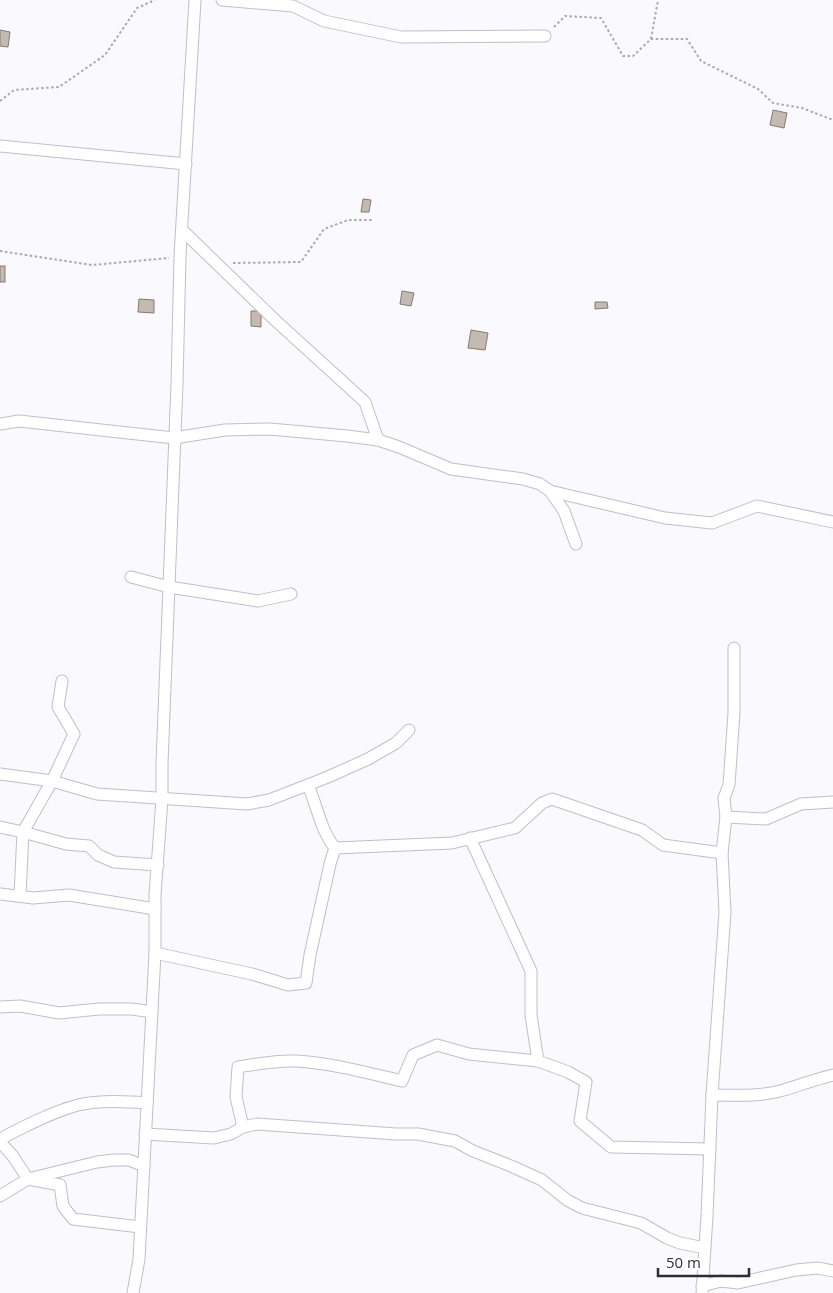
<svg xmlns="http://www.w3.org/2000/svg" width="833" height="1293" viewBox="0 0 833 1293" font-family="'Open Sans',sans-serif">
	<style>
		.building { fill: #c4bab1; stroke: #837a72 }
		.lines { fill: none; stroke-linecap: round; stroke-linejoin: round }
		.minor-casing { stroke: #bfbfcb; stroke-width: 13 }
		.path { stroke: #a9a9ae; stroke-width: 2; stroke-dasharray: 2.5 2.5; stroke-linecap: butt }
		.minor { stroke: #fff; stroke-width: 11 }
	</style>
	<rect width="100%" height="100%" fill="#f9f9fe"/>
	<!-- building -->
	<g class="building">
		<path d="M0,30l10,2 -2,15 -8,-1z"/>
		<path d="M773,110l14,3 -3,15 -14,-3z"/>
		<path d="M363,199l8,1 -2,12h-8z"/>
		<rect x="0" y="266" width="5" height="16"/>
		<path d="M402,291l12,2 -3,13 -11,-2z"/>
		<path d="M139,299l15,1v13l-16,-1z"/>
		<path d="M595,302h12l1,6 -13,1z"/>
		<path d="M251,311h10v16l-10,-1z"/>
		<path d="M471,330l17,3 -3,17 -17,-2z"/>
	</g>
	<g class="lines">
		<!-- minor casing -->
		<g class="minor-casing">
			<g id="minor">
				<path d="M222,0l71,6 31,15 77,16 144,-1"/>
				<path d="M0,146l186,18"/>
				<path d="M182,230l94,91 89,81 13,38"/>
				<path d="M0,424l19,-3 155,17 51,-8 45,-1 77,7 31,4 21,7 52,22 72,10 17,5 10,7 14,20 12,33"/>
				<path d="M550,491l115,27 47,5 45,-17 76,16"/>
				<path d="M131,577l38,10 89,14 33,-7"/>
				<path d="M0,774l52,7 22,-47 -16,-27 4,-26"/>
				<path d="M308,785c9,21 13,46 27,63l117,-5 63,-15 27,-25 10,-4 90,31 21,15 59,8"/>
				<path d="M726,817l40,2 35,-15 32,-2"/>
				<path d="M0,827l23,5 -3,64"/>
				<path d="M470,838l61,133v44l7,46 30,11 18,10 -6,39 31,26 99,2"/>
				<path d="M158,865l-44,-3 -16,-7 -9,-9 -23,-2 -43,-12 29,-51 45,13 150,10 22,-4 59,-23 40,-18 28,-16 13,-13"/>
				<path d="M0,894l33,4 36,-3 86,14"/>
				<path d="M155,953l97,21 36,11 18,-2 4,-28 20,-91 5,-16"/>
				<path d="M0,1007l20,-1 39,7 40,-4h33l20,3"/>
				<path d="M712,1095c22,0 46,2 68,-4 18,-5 35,-12 53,-16"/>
				<path d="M243,1127l-7,-30 2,-30c19,-3 39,-7 58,-6 36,2 71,12 106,20l11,-26 24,-10 32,9 69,7"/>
				<path d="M145,1134l69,4 17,-4 12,-7 14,-3 139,10h22l37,7 18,10 38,15 31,14 25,20 15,8 59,15 26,15 13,5 25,5"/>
				<path d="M0,1139c23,-12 52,-27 78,-34 21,-5 46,-4 69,-2"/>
				<path d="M0,1142l12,13 16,24 32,6 3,21 10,13 67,8"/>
				<path d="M0,1196l28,-17 69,-17 17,-2h15l15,6"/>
				<path d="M702,1286l19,-5 17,2 58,-13 22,-2 15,3"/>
				<path d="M133,1293l6,-34 16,-306v-58l7,-96v-36l15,-379 3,-128 15,-256"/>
				<path d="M702,1293l5,-77 5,-121 13,-183 -3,-59 4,-36 -2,-19 5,-13 5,-72v-65"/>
			</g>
		</g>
		<!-- path -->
		<g class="path">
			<path d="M554,27l11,-11 36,2 22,38h10l18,-17h36l14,22 57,28 15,14 29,5 31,12"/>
			<path d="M651,39l7,-39"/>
			<path d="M0,101l14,-11 45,-3 46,-32 32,-47 18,-8"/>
			<path d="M0,251l92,14 77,-7"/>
			<path d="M233,263l68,-1 23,-33 24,-9h26"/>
		</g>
		<!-- minor -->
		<use href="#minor" class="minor"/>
	</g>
	<!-- scale -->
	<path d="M658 1268v8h91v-8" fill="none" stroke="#2d2d32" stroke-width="2.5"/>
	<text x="666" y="1268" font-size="15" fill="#2d2d32" stroke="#ffffff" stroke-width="4" paint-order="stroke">50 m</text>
</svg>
